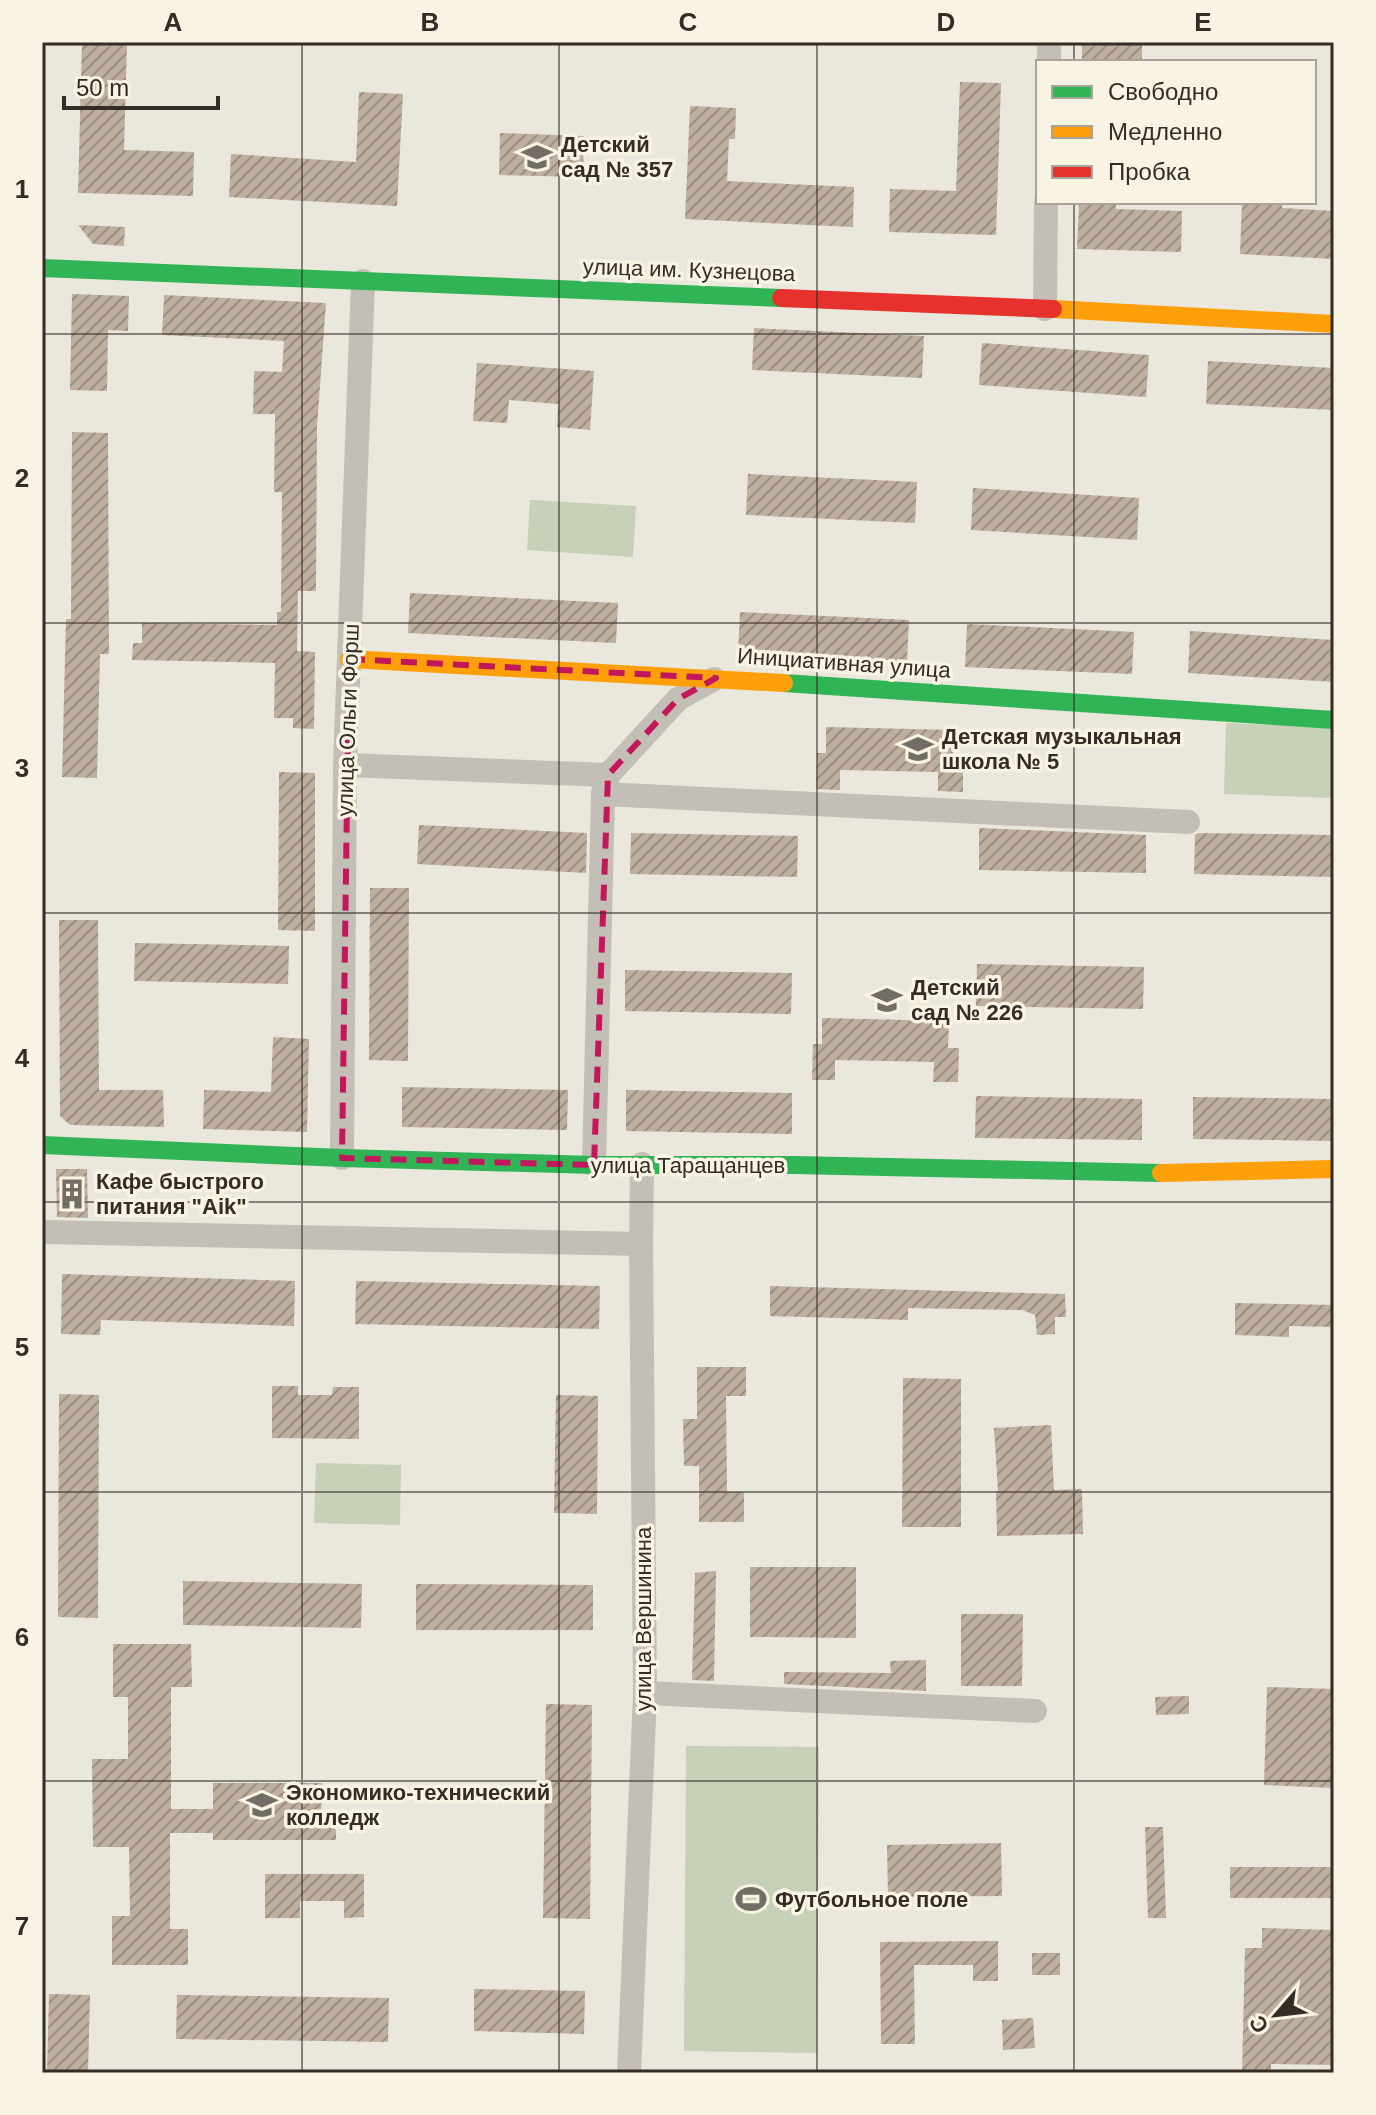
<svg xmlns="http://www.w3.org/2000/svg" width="1376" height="2115" viewBox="0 0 1376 2115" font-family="Arial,sans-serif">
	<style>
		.pitch { fill: #c6d1b7 }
		.building { fill: url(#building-hatch) }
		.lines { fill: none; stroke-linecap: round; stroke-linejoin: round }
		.street { stroke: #c3bfb6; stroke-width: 24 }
		.fast { stroke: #30b455; stroke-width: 18 }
		.slow { stroke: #ff9f0a; stroke-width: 18 }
		.jam { stroke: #e5322d; stroke-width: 18 }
		.marked { fill: none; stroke: #c2185b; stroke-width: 6; stroke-dasharray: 16 10; stroke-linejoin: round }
		.grid { fill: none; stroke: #332d25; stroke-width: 2; stroke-opacity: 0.55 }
		.labels { text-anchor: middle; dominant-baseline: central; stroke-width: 7; stroke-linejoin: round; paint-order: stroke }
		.poi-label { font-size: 22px; font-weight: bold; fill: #332d25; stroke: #f8f3e3; text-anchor: start }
		.street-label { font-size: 22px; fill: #332d25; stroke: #f8f3e3 }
		.neatline { fill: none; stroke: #332d25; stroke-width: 3 }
		.grid-label { font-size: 26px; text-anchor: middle; font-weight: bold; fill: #332d25 }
	</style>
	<defs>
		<pattern id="building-hatch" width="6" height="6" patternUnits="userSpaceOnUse" patternTransform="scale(2)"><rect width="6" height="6" fill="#beaf9e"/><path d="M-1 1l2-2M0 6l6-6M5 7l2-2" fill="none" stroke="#9b8f81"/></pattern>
	</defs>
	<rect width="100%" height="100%" fill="#eae7dd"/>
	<!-- pitch -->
	<g class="pitch">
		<path d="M530,500l106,6 -3,51 -106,-7z"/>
		<path d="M1226,723l108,4v71l-110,-4z"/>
		<path d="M316,1463l85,2 -1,60 -86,-2z"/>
		<path d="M686,1746l133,1 -2,306 -133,-2z"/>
	</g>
	<!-- building -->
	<g class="building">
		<path d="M82,42h45l-3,108 70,2 -1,44 -115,-3z"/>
		<rect x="1082" y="42" width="60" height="20"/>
		<path d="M960,82l41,1 -5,152 -107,-3 1,-43 66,2z"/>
		<path d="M359,92l44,2 -6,112 -168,-9 2,-43 125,8z"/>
		<path d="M690,106l46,2 -1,31h-6l-2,42 127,6 -1,40 -168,-8z"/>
		<path d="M500,133l84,3 -1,41 -84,-2z"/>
		<path d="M1079,202h37v7l66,2 -1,41 -104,-3z"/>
		<path d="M1242,202h40v6l52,3v48l-94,-5z"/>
		<path d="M78,225l47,2 -1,19 -31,-2z"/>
		<path d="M72,294l57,2 -1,35 -20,-1 -1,61 -37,-1z"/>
		<path d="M164,295l162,8 -9,124 -1,164h-18l-1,60 18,1 -1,77 -21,-1v-10h-19l1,-55 -143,-3 1,-17h9v-20l135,2v-13h4l1,-120h-8l1,-78h-22l1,-43 28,1 2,-31 -122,-6z"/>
		<path d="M754,328l170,8 -2,42 -170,-8z"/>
		<path d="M982,343l167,12 -3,42 -167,-12z"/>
		<path d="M1208,361l126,7v42l-128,-6z"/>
		<path d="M477,363l117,8 -4,59 -33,-3 1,-23 -49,-4 -2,23 -34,-2z"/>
		<path d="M72,432l36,1 1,221h-9l-3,124 -35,-1 4,-158h5z"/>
		<path d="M748,474l169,8 -2,41 -169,-8z"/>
		<path d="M973,488l166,10 -2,42 -166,-10z"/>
		<path d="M410,593l208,10 -2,40 -208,-10z"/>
		<path d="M740,612l169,8 -2,41 -169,-7z"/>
		<path d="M967,624l167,8 -2,42 -167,-7z"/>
		<path d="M1190,631l144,9v42l-146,-9z"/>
		<path d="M826,727l128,3 -1,27h10v35l-25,-1v-19l-98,-2v20l-24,-1 1,-36h9z"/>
		<path d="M279,772l36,1v158l-37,-1z"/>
		<path d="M419,825l168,8 -1,40 -169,-9z"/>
		<path d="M979,828l167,7v38l-167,-3z"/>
		<path d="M631,833l167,3 -1,41 -167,-3z"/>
		<path d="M1198,833l136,2v42l-140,-3 1,-39z"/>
		<path d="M370,888h39l-1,173 -39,-1z"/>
		<path d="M59,920h39l1,170h64l1,37 -94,-2 -10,-9z"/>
		<path d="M135,943l154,3 -1,38 -154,-3z"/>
		<path d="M977,964l167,3 -1,42 -167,-3z"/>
		<path d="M625,970l167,3 -1,41 -166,-3z"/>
		<path d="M822,1018l127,3 -1,27h11l-1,34h-25l1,-20 -99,-2v20h-23l1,-36h9z"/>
		<path d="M273,1037l36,2 -2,93 -104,-3 1,-39 67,2z"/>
		<path d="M402,1087l166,3 -1,40 -165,-3z"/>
		<path d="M626,1090l166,3v41l-166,-3z"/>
		<path d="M976,1096l166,3v41l-167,-2z"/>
		<path d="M1193,1097l141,2v42l-141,-2z"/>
		<path d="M56,1169h31l1,49 -31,-1z"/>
		<path d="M62,1274l233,7 -1,45 -193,-6 -1,15 -39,-1z"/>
		<path d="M356,1281l244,5 -1,43 -244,-5z"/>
		<path d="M770,1286l295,8 1,23h-11v17l-18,1 -2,-20 -13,-5 -114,-2v12l-138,-4z"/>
		<path d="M1235,1303l99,2v22l-45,-1v11l-54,-2z"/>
		<path d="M697,1367h49v29h-20l1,96h17v30h-45v-56h-15l-1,-47h14z"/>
		<path d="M903,1378l58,1v148h-59z"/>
		<path d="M272,1386h26v9h34l1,-8h26v52l-87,-1z"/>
		<path d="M59,1394l40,1 -1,223 -40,-1z"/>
		<path d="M556,1395l42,1 -1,118 -43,-1z"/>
		<path d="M1051,1425l3,65 28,-1 1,45 -86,2 -1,-45h2l-4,-63z"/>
		<path d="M750,1567h106v71l-106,-1z"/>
		<path d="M716,1571l-2,110 -22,-1 3,-107z"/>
		<path d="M183,1581l179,3 -1,44 -178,-3z"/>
		<path d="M416,1584l177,1v45h-177z"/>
		<path d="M961,1614h62l-1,72h-61z"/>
		<path d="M113,1644h78l1,43h-21v122h42v-26h109l-1,34h15v23h-123v-7h-43v96h18v36h-76v-49h18l-1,-69h-36l-1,-88h36v-62h-15z"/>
		<path d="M926,1660v31l-142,-7v-12l107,1 -1,-12z"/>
		<path d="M1267,1687l67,2v99l-70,-3z"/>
		<path d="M1189,1696v18l-33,1 -1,-18z"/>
		<path d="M546,1704l46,1 -2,214 -47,-1z"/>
		<path d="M1145,1827h18l3,91h-18z"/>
		<path d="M1001,1843l1,53 -114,1 -1,-52z"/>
		<rect x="1230" y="1867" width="104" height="31"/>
		<path d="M265,1874h99v43l-20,1v-17h-44v17h-35z"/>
		<path d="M1262,1928l72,2v135l-63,-1v9h-29l3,-125h17z"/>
		<path d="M998,1941v40h-25v-16h-59l1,79h-34l-1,-102z"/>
		<rect x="1032" y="1953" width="28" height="22"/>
		<path d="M474,1989l111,2 -1,43 -110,-3z"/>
		<path d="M49,1994l41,1 -2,78h-41z"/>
		<path d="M177,1995l212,3 -1,44 -212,-3z"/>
		<path d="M1033,2018l2,30 -32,2 -1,-30z"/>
	</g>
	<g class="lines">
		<!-- street -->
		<g class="street">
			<path d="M1049,62v-20"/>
			<path d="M1045,309l1,-107"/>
			<path d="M345,765l263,10 70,-76 36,-20"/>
			<path d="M603,794l585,28"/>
			<path d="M342,1158l3,-393 18,-484"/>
			<path d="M594,1165l9,-371 4,-14"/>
			<path d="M42,1232l599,12"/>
			<path d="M645,1693l390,18"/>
			<path d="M629,2073l16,-380 -4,-449 1,-80"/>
		</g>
		<!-- fast -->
		<g class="fast">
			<path d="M42,268l739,30"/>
			<path d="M784,683l550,37"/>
			<path d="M42,1145l300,13 252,7h201l366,8"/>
		</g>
		<!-- slow -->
		<g class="slow">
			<path d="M1053,309l281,15"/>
			<path d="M349,659l435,24"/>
			<path d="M1161,1173l173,-4"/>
		</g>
		<!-- jam -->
		<path class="jam" d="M781,298l272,11"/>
	</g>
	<!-- marked area -->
	<path class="marked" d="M349,659l367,19 -38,21 -70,76 -14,390 -252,-7z"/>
	<!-- grid -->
	<path class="grid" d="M302,42v2031M559,42v2031M817,42v2031M1074,42v20M1074,202v1871M42,334h1292M42,623h1292M42,913h1292M42,1202h1292M42,1492h1292M42,1781h1292"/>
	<!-- icons -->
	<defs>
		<g id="school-bare" transform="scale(2.4)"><path d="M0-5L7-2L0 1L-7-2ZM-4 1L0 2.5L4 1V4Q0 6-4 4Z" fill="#736e65" stroke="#f8f3e3" stroke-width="2.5" paint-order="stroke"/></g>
		<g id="building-bare" transform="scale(2.4)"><path d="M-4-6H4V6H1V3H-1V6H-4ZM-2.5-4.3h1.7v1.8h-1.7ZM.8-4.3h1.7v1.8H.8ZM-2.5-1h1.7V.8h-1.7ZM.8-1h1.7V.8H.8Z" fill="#736e65" stroke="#f8f3e3" stroke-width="2.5" paint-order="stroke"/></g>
		<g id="university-bare" transform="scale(2.4)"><path d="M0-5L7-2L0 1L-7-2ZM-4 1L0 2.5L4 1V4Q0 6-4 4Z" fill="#736e65" stroke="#f8f3e3" stroke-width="2.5" paint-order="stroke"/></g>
		<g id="stadium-bare" transform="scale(2.4)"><path d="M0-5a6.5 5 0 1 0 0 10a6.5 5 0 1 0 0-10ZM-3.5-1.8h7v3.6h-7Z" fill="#736e65" stroke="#f8f3e3" stroke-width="2.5" paint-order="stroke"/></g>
	</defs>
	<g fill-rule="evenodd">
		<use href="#school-bare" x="537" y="157"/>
		<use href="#school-bare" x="918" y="749"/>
		<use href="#school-bare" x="887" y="1000"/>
		<use href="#building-bare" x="72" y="1194"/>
		<use href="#university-bare" x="262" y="1805"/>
		<use href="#stadium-bare" x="751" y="1899"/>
	</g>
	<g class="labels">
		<!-- poi labels -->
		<g class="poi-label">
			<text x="561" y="144">Детский<tspan x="561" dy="25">сад № 357</tspan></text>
			<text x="942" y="736">Детская музыкальная<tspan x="942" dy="25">школа № 5</tspan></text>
			<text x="911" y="987">Детский<tspan x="911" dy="25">сад № 226</tspan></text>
			<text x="96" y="1181">Кафе быстрого<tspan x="96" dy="25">питания "Aik"</tspan></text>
			<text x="286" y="1792">Экономико-технический<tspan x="286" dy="25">колледж</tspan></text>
			<text x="775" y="1899">Футбольное поле</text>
		</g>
		<!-- street labels -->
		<g class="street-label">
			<text transform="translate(689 270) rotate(2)">улица им. Кузнецова</text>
			<text transform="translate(844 663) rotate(4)">Инициативная улица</text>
			<text transform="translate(348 720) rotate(-88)">улица Ольги Форш</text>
			<text x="688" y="1165">улица Таращанцев</text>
			<text transform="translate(643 1619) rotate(-90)">улица Вершинина</text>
		</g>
	</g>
	<!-- border -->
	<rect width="1376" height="2115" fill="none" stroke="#f8f3e3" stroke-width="88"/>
	<!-- legend -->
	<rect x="1036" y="60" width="280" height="144" fill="#f8f3e3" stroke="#a9a497" stroke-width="2"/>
	<rect x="1052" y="86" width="40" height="12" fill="#30b455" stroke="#a9a497" stroke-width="2"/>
	<text x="1108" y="100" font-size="24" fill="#332d25">Свободно</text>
	<rect x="1052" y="126" width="40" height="12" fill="#ff9f0a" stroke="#a9a497" stroke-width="2"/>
	<text x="1108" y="140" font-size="24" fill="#332d25">Медленно</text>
	<rect x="1052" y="166" width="40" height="12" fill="#e5322d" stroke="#a9a497" stroke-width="2"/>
	<text x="1108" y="180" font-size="24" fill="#332d25">Пробка</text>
	<!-- north arrow -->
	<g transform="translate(1276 2015) rotate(242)" stroke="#f8f3e3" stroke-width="6" paint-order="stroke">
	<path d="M0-6L14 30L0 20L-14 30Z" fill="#332d25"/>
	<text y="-12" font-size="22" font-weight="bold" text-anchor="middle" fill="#332d25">С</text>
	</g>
	<!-- scale -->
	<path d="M64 96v12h154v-12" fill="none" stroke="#332d25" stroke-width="4"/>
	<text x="76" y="96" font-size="24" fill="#332d25" stroke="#f8f3e3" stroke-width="6" paint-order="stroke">50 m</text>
	<rect x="44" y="44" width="1288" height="2027" class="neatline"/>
	<g class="grid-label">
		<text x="173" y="31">A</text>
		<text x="430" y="31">B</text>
		<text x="688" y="31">C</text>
		<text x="946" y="31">D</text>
		<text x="1203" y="31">E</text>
		<text x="22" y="198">1</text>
		<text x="22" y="487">2</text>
		<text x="22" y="777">3</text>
		<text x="22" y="1067">4</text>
		<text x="22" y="1356">5</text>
		<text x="22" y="1646">6</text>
		<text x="22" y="1935">7</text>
	</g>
</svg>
